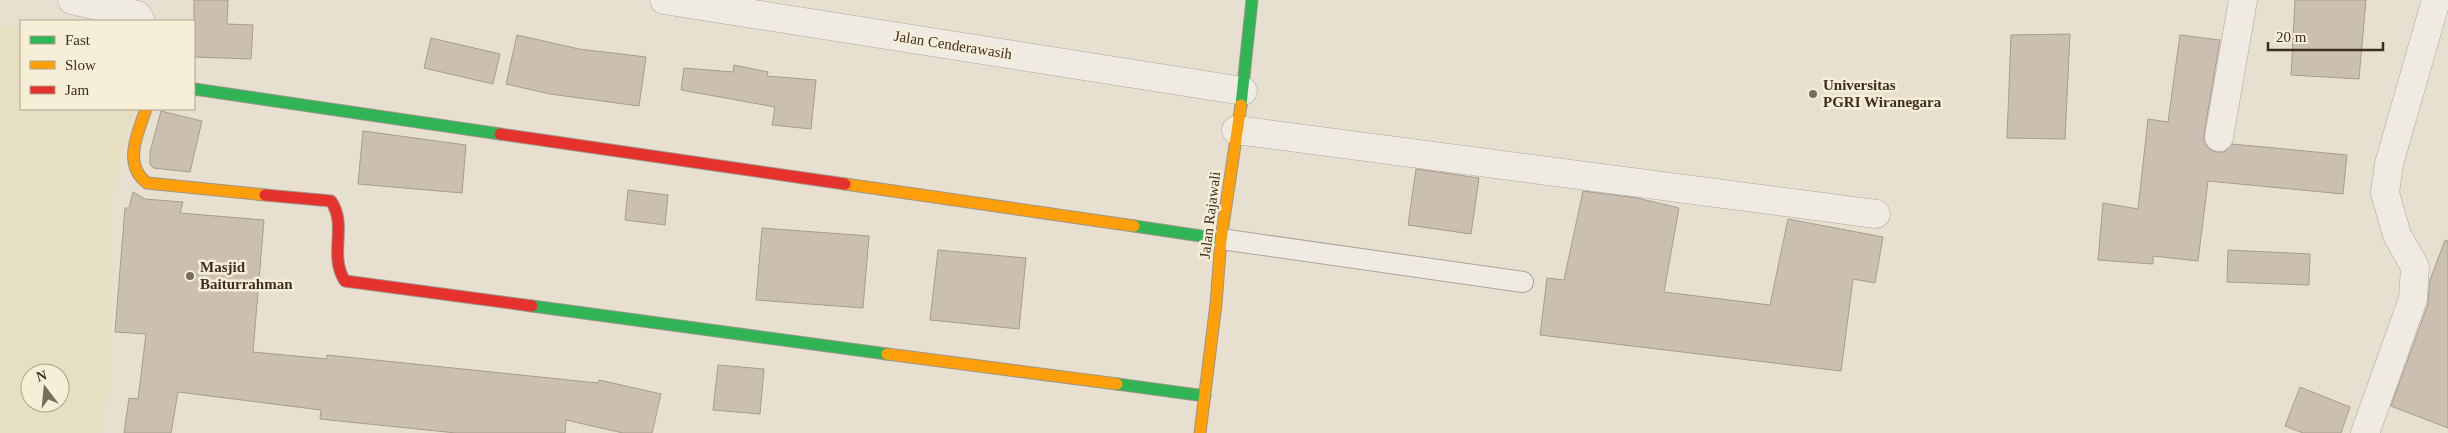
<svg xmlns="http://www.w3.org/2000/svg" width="2448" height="433" viewBox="0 0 2448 433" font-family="'Times New Roman',serif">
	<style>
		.farmland { fill: #e6dfc2; fill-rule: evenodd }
		.building { fill: #cbbfb2; stroke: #a89c90 }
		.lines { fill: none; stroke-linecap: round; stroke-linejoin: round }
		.lane-casing { stroke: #ada599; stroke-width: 22 }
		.street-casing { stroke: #ada599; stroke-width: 29 }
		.fast-casing { stroke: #9c958a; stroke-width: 13 }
		.slow-casing { stroke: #9c958a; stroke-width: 13 }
		.jam-casing { stroke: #9c958a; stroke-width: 13 }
		.lane { stroke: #efebe3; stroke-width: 20 }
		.street { stroke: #efebe3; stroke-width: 28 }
		.fast { stroke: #30b455; stroke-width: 11 }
		.slow { stroke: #ff9f0a; stroke-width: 11 }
		.jam { stroke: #e5322d; stroke-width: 11 }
		.poi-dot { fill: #786c5e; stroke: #f7eed8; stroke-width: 2 }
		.labels { text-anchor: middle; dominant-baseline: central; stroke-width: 5; stroke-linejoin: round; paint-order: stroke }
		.street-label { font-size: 15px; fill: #3d2e20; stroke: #f7eed8 }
		.poi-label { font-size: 15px; font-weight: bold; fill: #3d2e20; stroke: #f7eed8; text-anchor: start }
	</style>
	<rect width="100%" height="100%" fill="#e7e0d1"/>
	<!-- farmland -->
	<path class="farmland" d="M0,24l21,4v81h113l-22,88 -1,181 -11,55h-100zM30,373h30v30h-30z"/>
	<!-- building -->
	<g class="building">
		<path d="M194,0h34l-1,24 26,1 -2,34 -57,-2z"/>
		<path d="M2295,0h71l-7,79 -68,-4z"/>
		<path d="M2070,34l-5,105 -58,-1 4,-103z"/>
		<path d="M517,35l62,14 67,8 -7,49 -89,-12 -44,-10z"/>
		<path d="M2180,35l40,5 -16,94v8l5,7 7,3h8l8,-8 115,11 -4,39 -135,-13 -10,80 -45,-5v8l-55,-4 5,-57 35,6 10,-90 20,3z"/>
		<path d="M431,38l69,16 -7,30 -69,-16z"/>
		<path d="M734,65l34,7 -1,4 49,4 -5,49 -39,-4 3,-18 -94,-17 3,-22 49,4z"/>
		<path d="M161,111l41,10 -12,51 -37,-4 -3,-4v-12z"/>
		<path d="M363,131l103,14 -4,48 -104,-9z"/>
		<path d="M1416,169l63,9 -8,56 -63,-9z"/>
		<path d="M628,190l40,5 -3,30 -40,-5z"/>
		<path d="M1583,191l54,7 42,10 -15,84 106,13 18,-86 95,18 -8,46 -22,-4 -12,92 -301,-36 7,-57 17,2z"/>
		<path d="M133,192l12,7 38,3 -3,11 84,7 -11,132 74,7v-4l271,28 1,-3 62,14 -9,39h-29l-57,-13 -1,13h-109l-136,-14 1,-9 -143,-18 -7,41h-47l5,-35 9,1 8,-65 -31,-2 10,-124h4z"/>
		<path d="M762,228l107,8 -6,72 -107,-8z"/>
		<path d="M2445,240l3,1v187l-57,-22 37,-102 2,-24z"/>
		<path d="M938,250l88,8 -7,71 -89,-9z"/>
		<path d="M2228,250l82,4 -1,31 -82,-3z"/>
		<path d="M718,365l46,4 -4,45 -47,-4z"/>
		<path d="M2300,387l50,20 -9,26h-38l-18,-7z"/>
	</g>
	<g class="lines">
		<!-- lane casing -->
		<g class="lane-casing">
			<path id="lane" d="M1221,239l302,43"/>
		</g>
		<!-- street casing -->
		<g class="street-casing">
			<g id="street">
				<path d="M72,0l65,15 4,6"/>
				<path d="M664,0l579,91"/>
				<path d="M1236,130l640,84"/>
				<path d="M2219,137l24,-137"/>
				<path d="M2365,433l48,-134 2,-32 -18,-32 -12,-42 4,-29 47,-164"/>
			</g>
		</g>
		<!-- fast casing -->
		<g class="fast-casing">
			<g id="fast">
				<path d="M194,89l306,45"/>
				<path d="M1241,105l11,-105"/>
				<path d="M1134,226l87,13"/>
				<path d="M532,306l355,48"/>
				<path d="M1117,384l88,12"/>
			</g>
		</g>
		<!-- slow casing -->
		<g class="slow-casing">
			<g id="slow">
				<path d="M146,109c-8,24 -24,55 1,74l118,12"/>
				<path d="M845,184l289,42"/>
				<path d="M887,354l230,30"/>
				<path d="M1200,433l16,-129 5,-65 20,-134"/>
			</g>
		</g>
		<!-- jam casing -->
		<g class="jam-casing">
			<g id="jam">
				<path d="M500,134l345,50"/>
				<path d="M265,195l66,6c17,25 -3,54 14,80l187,25"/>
			</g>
		</g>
		<!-- lane -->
		<use href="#lane" class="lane"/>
		<!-- street -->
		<use href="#street" class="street"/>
		<!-- fast -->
		<use href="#fast" class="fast"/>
		<!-- slow -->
		<use href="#slow" class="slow"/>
		<!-- jam -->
		<use href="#jam" class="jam"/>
	</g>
	<!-- markers -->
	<g class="poi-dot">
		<circle cx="1813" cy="94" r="5"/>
		<circle cx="190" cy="276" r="5"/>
	</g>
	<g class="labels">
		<!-- street labels -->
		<g class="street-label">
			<text transform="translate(953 45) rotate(9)">Jalan Cenderawasih</text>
			<text transform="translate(1210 215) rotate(-83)">Jalan Rajawali</text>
		</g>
		<!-- poi labels -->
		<g class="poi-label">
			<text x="1823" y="85">Universitas<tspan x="1823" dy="17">PGRI Wiranegara</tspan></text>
			<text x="200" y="267">Masjid<tspan x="200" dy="17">Baiturrahman</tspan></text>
		</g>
	</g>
	<!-- legend -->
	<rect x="20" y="20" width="175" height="90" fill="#f7eed8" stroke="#ada18e"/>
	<rect x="30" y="36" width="25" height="8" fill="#30b455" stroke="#ada18e"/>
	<text x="65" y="45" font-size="15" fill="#3d2e20">Fast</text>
	<rect x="30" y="61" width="25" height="8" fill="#ff9f0a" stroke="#ada18e"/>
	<text x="65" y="70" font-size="15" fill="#3d2e20">Slow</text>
	<rect x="30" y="86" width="25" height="8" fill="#e5322d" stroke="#ada18e"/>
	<text x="65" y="95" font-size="15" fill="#3d2e20">Jam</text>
	<!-- north arrow -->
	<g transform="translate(45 388) rotate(344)"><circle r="24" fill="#f7eed8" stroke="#ada18e"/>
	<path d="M0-4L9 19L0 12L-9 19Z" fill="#786c5e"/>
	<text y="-8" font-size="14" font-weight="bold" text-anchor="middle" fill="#3d2e20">N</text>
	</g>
	<!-- scale -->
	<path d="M2268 42v8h115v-8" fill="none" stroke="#3d2e20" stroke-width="2.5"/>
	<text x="2276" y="42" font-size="15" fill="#3d2e20" stroke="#f7eed8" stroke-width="4" paint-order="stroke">20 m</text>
</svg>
